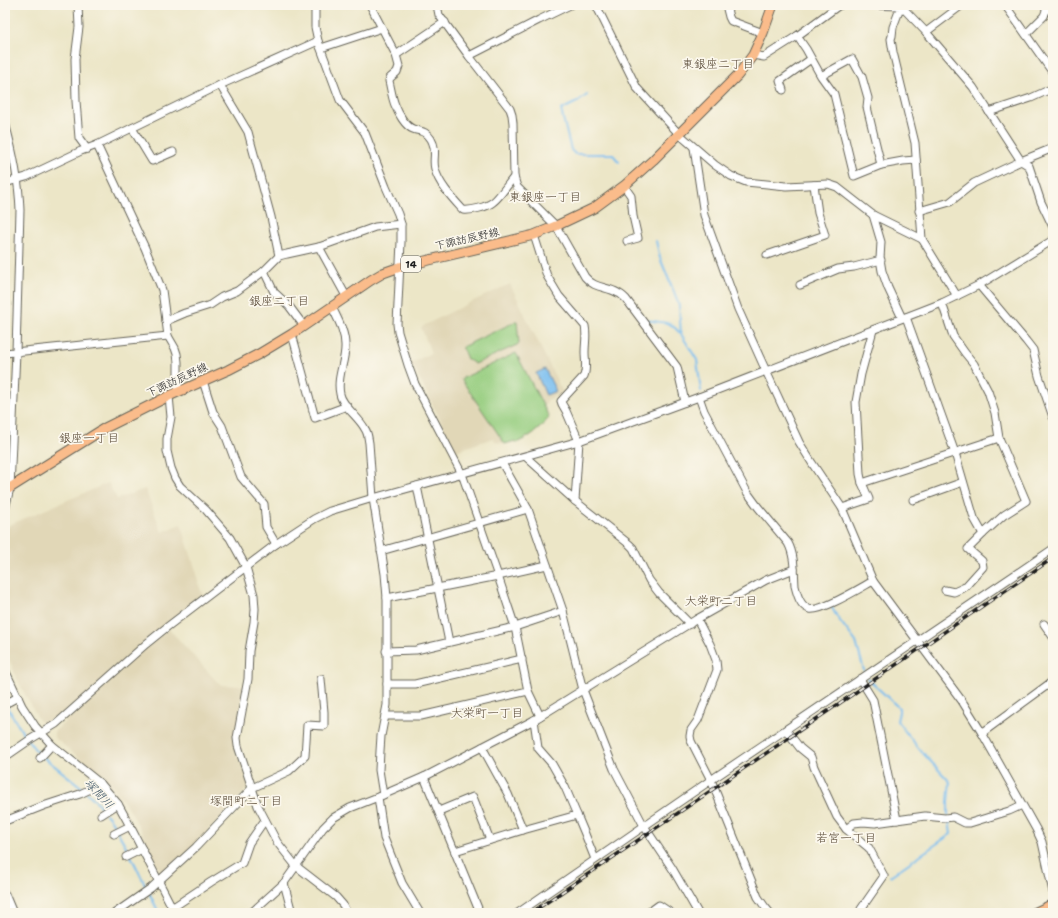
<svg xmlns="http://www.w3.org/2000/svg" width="1058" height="918" viewBox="0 0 1058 918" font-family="'Shantell Sans','Klee One',sans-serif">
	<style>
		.built { fill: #e1d7b7 }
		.green { fill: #97ce80; stroke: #5a754e }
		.water { fill: #79bef0; stroke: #4a6d86 }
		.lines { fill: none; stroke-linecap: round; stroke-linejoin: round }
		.stream { stroke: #79bef0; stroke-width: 2 }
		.minor-casing { stroke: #656358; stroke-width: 9 }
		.major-casing { stroke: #656358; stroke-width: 11 }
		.minor { stroke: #fff; stroke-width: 7 }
		.major { stroke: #fabc8b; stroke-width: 9 }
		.rail-casing { stroke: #1c1c1c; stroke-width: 3.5 }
		.rail { stroke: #fbf7ec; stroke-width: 2; stroke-dasharray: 6; stroke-linecap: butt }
		.labels { text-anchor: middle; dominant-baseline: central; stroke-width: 3.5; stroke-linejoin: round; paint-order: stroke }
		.shield { fill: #fbf7ec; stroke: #5f5e5a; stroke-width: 1 }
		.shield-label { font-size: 10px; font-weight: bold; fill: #1c1c1c }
		.street-label { font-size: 11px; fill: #1c1c1c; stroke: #fbf7ec }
		.neighbourhood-label { font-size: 12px; fill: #5b4c39; stroke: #fbf7ec }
		.water-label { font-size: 12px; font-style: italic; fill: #3d5566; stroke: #fbf7ec }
	</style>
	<rect width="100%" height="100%" fill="#fbf7ec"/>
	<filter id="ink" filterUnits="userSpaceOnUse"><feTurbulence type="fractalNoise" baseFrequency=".025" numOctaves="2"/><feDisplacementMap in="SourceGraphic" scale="8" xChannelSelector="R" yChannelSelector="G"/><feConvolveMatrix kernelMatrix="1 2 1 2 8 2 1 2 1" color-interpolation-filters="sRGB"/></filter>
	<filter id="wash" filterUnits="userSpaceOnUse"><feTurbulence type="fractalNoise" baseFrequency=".012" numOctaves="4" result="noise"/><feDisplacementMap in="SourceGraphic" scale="16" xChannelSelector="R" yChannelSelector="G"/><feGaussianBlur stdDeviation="0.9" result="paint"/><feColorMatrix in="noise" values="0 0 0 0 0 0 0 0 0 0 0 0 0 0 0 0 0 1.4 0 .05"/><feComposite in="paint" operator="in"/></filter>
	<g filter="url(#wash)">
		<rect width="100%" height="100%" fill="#ece6c7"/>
		<!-- built -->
		<g class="built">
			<path d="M510,284l53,109 -16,7v2l-4,3 6,12 -5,8 -13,11 -15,7 -1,-2 -10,3 -9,-2 -3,-4 -37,13 -42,-83 -4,-4 21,-11 -10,-26 46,-23z"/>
			<path d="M108,483l9,16 28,-10 17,43 19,-8 16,50 1,9 5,13 -123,104 -30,24 -5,1 -6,-5 -19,-35 -15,-35v-114l4,-11z"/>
			<path d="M169,629l51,56 24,1 -9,58v6l3,9 1,-1 10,28 -21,24 -64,64h-2l-29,-59 -16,-23 -10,-11 -15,-13 -26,-21 -12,-10v-5l90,-83z"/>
		</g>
		<!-- green -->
		<g class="green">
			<path d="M517,321l2,23 -44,20 -8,-5 -5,-12z"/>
			<path d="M516,353l33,64c-9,13 -20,20 -33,26l-1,-2 -10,3 -44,-65z"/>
		</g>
		<!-- water -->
		<path class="water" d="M545,369l11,22 -10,4 -10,-22z"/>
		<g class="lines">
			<!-- stream -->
			<g class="stream">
				<path d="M587,95l-8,6 -18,9 10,40 4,4h37l2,2 5,6"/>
				<path d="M656,241l4,17 16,39 3,9 2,28"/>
				<path d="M645,320l23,3 6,4 7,7 16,26 4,31"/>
				<path d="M831,606l6,11 19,25 9,32"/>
				<path d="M867,678l32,30v4l-2,9 23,29 30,32 -2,19v14"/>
				<path d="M6,705l18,30 13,17 43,34 16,15 8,10"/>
				<path d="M106,814l5,6 17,30 31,63"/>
				<path d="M890,876l61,-42 -2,-14"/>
			</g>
		</g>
	</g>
	<g filter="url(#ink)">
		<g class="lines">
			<!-- minor casing -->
			<g class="minor-casing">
				<g id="minor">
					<path d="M78,5l1,22 -4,32 1,42 3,37 8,11"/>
					<path d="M315,5v22l3,14 22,59 25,33 21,54 12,27 3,10v18l-4,82 1,8 10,33 7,19 47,90 36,102 17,51 13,64 12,25"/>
					<path d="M370,5l26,50 3,11 -2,6 -7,6 -1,3c2,8 3,17 6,24 3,8 10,21 18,24 8,3 12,1 18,10 7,12 1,20 4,30 3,14 18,30 28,41 8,1 24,-3 30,-8 5,-3 16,-19 21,-25"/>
					<path d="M437,5l2,10 30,41 41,53 2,6 1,8 1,54 3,10 39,39 29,51c10,12 21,9 33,16 3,1 6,4 8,6l51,68 8,35"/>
					<path d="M596,5l41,83 42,46 36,31 16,11 15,6 40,4 42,-2 9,3 36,28 49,24"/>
					<path d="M726,5l3,12 2,4 32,12"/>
					<path d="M868,5l33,1 -8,21 -1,9 -1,3 2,13 22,91 7,96 35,57"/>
					<path d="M901,5v1l25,26 47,55 48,74 8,5 12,36 12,25"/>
					<path d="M1005,5l48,68"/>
					<path d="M926,32l36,-27"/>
					<path d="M1026,34l18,-18 4,-11"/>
					<path d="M797,36l9,13 15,27 13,18 20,82 27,-11 -14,-58 1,-9 -6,-21 -10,-18 -31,17"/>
					<path d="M321,48l61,-20"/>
					<path d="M396,55l49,-33"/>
					<path d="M753,55l11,2 33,-21 41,-30 3,-1"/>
					<path d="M469,56l70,-36 31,-15"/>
					<path d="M220,85l28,47 23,85 8,39"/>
					<path d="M783,90l-3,-9 31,-22"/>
					<path d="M989,112l42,-14 22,-10"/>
					<path d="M5,123c8,29 14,58 15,87l-4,142 -6,136 -5,21"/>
					<path d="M132,128l20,33 21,-9"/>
					<path d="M97,145l48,103 17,42 6,46 7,12 2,6 1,8v30"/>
					<path d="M694,148l10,67 34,94 28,62 33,71 13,21 30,45 31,73 89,120 20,32 54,96 6,13 11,50"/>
					<path d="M881,165l22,-4 13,-1"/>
					<path d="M5,183l21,-6 55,-26 16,-6 123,-60 98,-44"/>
					<path d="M624,186l7,10 2,20 5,22 -11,3"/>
					<path d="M919,211l31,-9 24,-19 47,-22 32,-13"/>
					<path d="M873,215l8,27 -1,17 2,12 6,17 14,30"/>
					<path d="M534,235l13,41 12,20 26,30c2,9 0,17 0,26 0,9 2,16 -1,24l-23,25 1,3 4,7 13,30 -4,60"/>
					<path d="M319,247l27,49"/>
					<path d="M767,255l58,-20 -7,-22 -4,-28"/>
					<path d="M264,271l10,21 15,14 15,20"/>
					<path d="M800,285l38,-16 16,-2 27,-7"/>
					<path d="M979,285l47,56 7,9 6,26 14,41"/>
					<path d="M332,307c5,11 13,24 13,38 1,16 -9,32 -5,49 2,12 19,23 25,35 3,4 3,9 4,14l4,55 12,76 2,24v107l-6,31 -1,15 -1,19 4,25"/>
					<path d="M906,317l49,136 19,65 9,16 21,-19 22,-14 -27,-63 -4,-25 -7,-22 -14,-27 -9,-11 -12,-17 -11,-33"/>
					<path d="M166,321l19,-8 25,-8 12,-8 15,-6 27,-20 15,-15 8,-2 32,-7 56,-20 26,-3"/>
					<path d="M292,334l23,84 32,-12"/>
					<path d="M5,353l163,-17"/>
					<path d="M203,381l10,31 9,14 19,51 23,27 2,23 10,17"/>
					<path d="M169,396l2,21 -4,22v12l4,17 4,10 5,8 26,24 24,28 16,29 8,28 1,14 -1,13 -5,29 -1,28 -11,59 1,8 20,60 19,36 19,24 40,31 7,8 4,8"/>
					<path d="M699,397l5,14 43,81 11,15 30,36c7,13 6,29 7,43 2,8 5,20 14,23 11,4 53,-22 64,-28"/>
					<path d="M526,457l49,44 54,43 4,4 16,32 10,13 31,31"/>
					<path d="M502,463l26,46 35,102 20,79 31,79 30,57 28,42 26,45"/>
					<path d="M862,483l137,-45"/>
					<path d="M417,486l32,156"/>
					<path d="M913,500l50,-18"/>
					<path d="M842,508l27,-9 -7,-16 -2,-9 -4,-72 5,-28 12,-44"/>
					<path d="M381,551l147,-42"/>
					<path d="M945,590l9,2 11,-5 18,-20 -1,-6 -14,-12 15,-15"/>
					<path d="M387,598l111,-22 49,-11"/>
					<path d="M697,619l13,25 6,16 1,10 -19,50 -7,10 -1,6 1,5 20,39 47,117 7,10 5,6"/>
					<path d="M1044,624l9,13"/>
					<path d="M386,651l30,-1 99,-23 48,-16"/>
					<path d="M5,670l17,36 13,20 17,19 49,39 17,20 12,22 45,87"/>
					<path d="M860,679l13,21 24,120"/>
					<path d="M387,684h28l107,-25"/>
					<path d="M5,704l13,-7"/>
					<path d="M385,716h36l107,-25"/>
					<path d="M786,730l14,18 11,9 3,10 23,50 9,12 23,19 15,28 -23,33 2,4"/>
					<path d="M982,733l71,-52"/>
					<path d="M482,747l26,47 15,36"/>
					<path d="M5,757l26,-18 25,-15 90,-80 21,-17 109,-83 38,-25 16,-8 43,-13 206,-57 120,-44 243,-94 37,-18 74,-45"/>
					<path d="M40,758l12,-13"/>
					<path d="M424,777l56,136"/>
					<path d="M378,797l6,41 18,45 18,30"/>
					<path d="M439,811l34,-14 17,43"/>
					<path d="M101,815l17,-11"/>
					<path d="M577,815l8,19 10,25"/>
					<path d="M5,821l38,-15 37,-12 21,-10"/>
					<path d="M846,829l8,-6 9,-1 12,1 50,-7 20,2 8,-1 12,6h5l39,-12 13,-6"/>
					<path d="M114,834l16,-8"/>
					<path d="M455,851l68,-21 54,-15 -12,-28 -13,-23 -14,-16 -4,-28"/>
					<path d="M126,857l16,-8"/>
					<path d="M284,883l8,30"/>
					<path d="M5,894l8,19"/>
					<path d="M172,908l39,-26 31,-19 7,-20 11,-16 5,-7"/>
					<path d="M115,913l36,-25 45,-41 56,-59 37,-17 16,-15 2,-31 17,1v-14l-3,-33"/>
					<path d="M251,913l33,-30 39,-55 10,-10 17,-10 28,-11 46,-20 58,-30 52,-27 163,-101 69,-39 28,-11"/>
					<path d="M518,913l193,-133 342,-231"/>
					<path d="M648,913l11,-8 12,8"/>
				</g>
			</g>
			<!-- major casing -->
			<g class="major-casing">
				<g id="major">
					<path d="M5,491l100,-63 64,-32 59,-26 31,-16 33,-20 79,-54 12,-7 17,-6 134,-32 22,-9 38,-18 30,-22 29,-26 85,-85 15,-20 10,-22 10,-28"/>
					<path d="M1034,913l19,-9"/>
				</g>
			</g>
			<!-- minor -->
			<use href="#minor" class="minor"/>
			<!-- major -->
			<use href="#major" class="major"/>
			<!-- rail casing -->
			<g class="rail-casing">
				<path id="rail" d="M531,913l522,-355"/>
			</g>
			<!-- rail -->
			<use href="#rail" class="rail"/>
		</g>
	</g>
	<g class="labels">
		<!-- shield labels -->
		<rect class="shield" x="401" y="256" width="20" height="16" rx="3"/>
		<g class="shield-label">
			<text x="411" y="264">14</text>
		</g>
		<!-- street labels -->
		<g class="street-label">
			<text transform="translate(467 239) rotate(-13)">下諏訪辰野線</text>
			<text transform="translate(177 380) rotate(-25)">下諏訪辰野線</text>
		</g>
		<!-- neighbourhood labels -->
		<g class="neighbourhood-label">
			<text x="718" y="64">東銀座二丁目</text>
			<text x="545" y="197">東銀座一丁目</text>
			<text x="279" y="301">銀座二丁目</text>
			<text x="89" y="438">銀座一丁目</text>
			<text x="721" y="601">大栄町二丁目</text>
			<text x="487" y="713">大栄町一丁目</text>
			<text x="246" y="801">塚間町二丁目</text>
			<text x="846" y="838">若宮一丁目</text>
		</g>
		<!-- water labels -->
		<g class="water-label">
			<text transform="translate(99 794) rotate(47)">塚間川</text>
		</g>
	</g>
	<!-- margin -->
	<rect width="1058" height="918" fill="none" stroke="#fbf7ec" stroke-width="20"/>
</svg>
